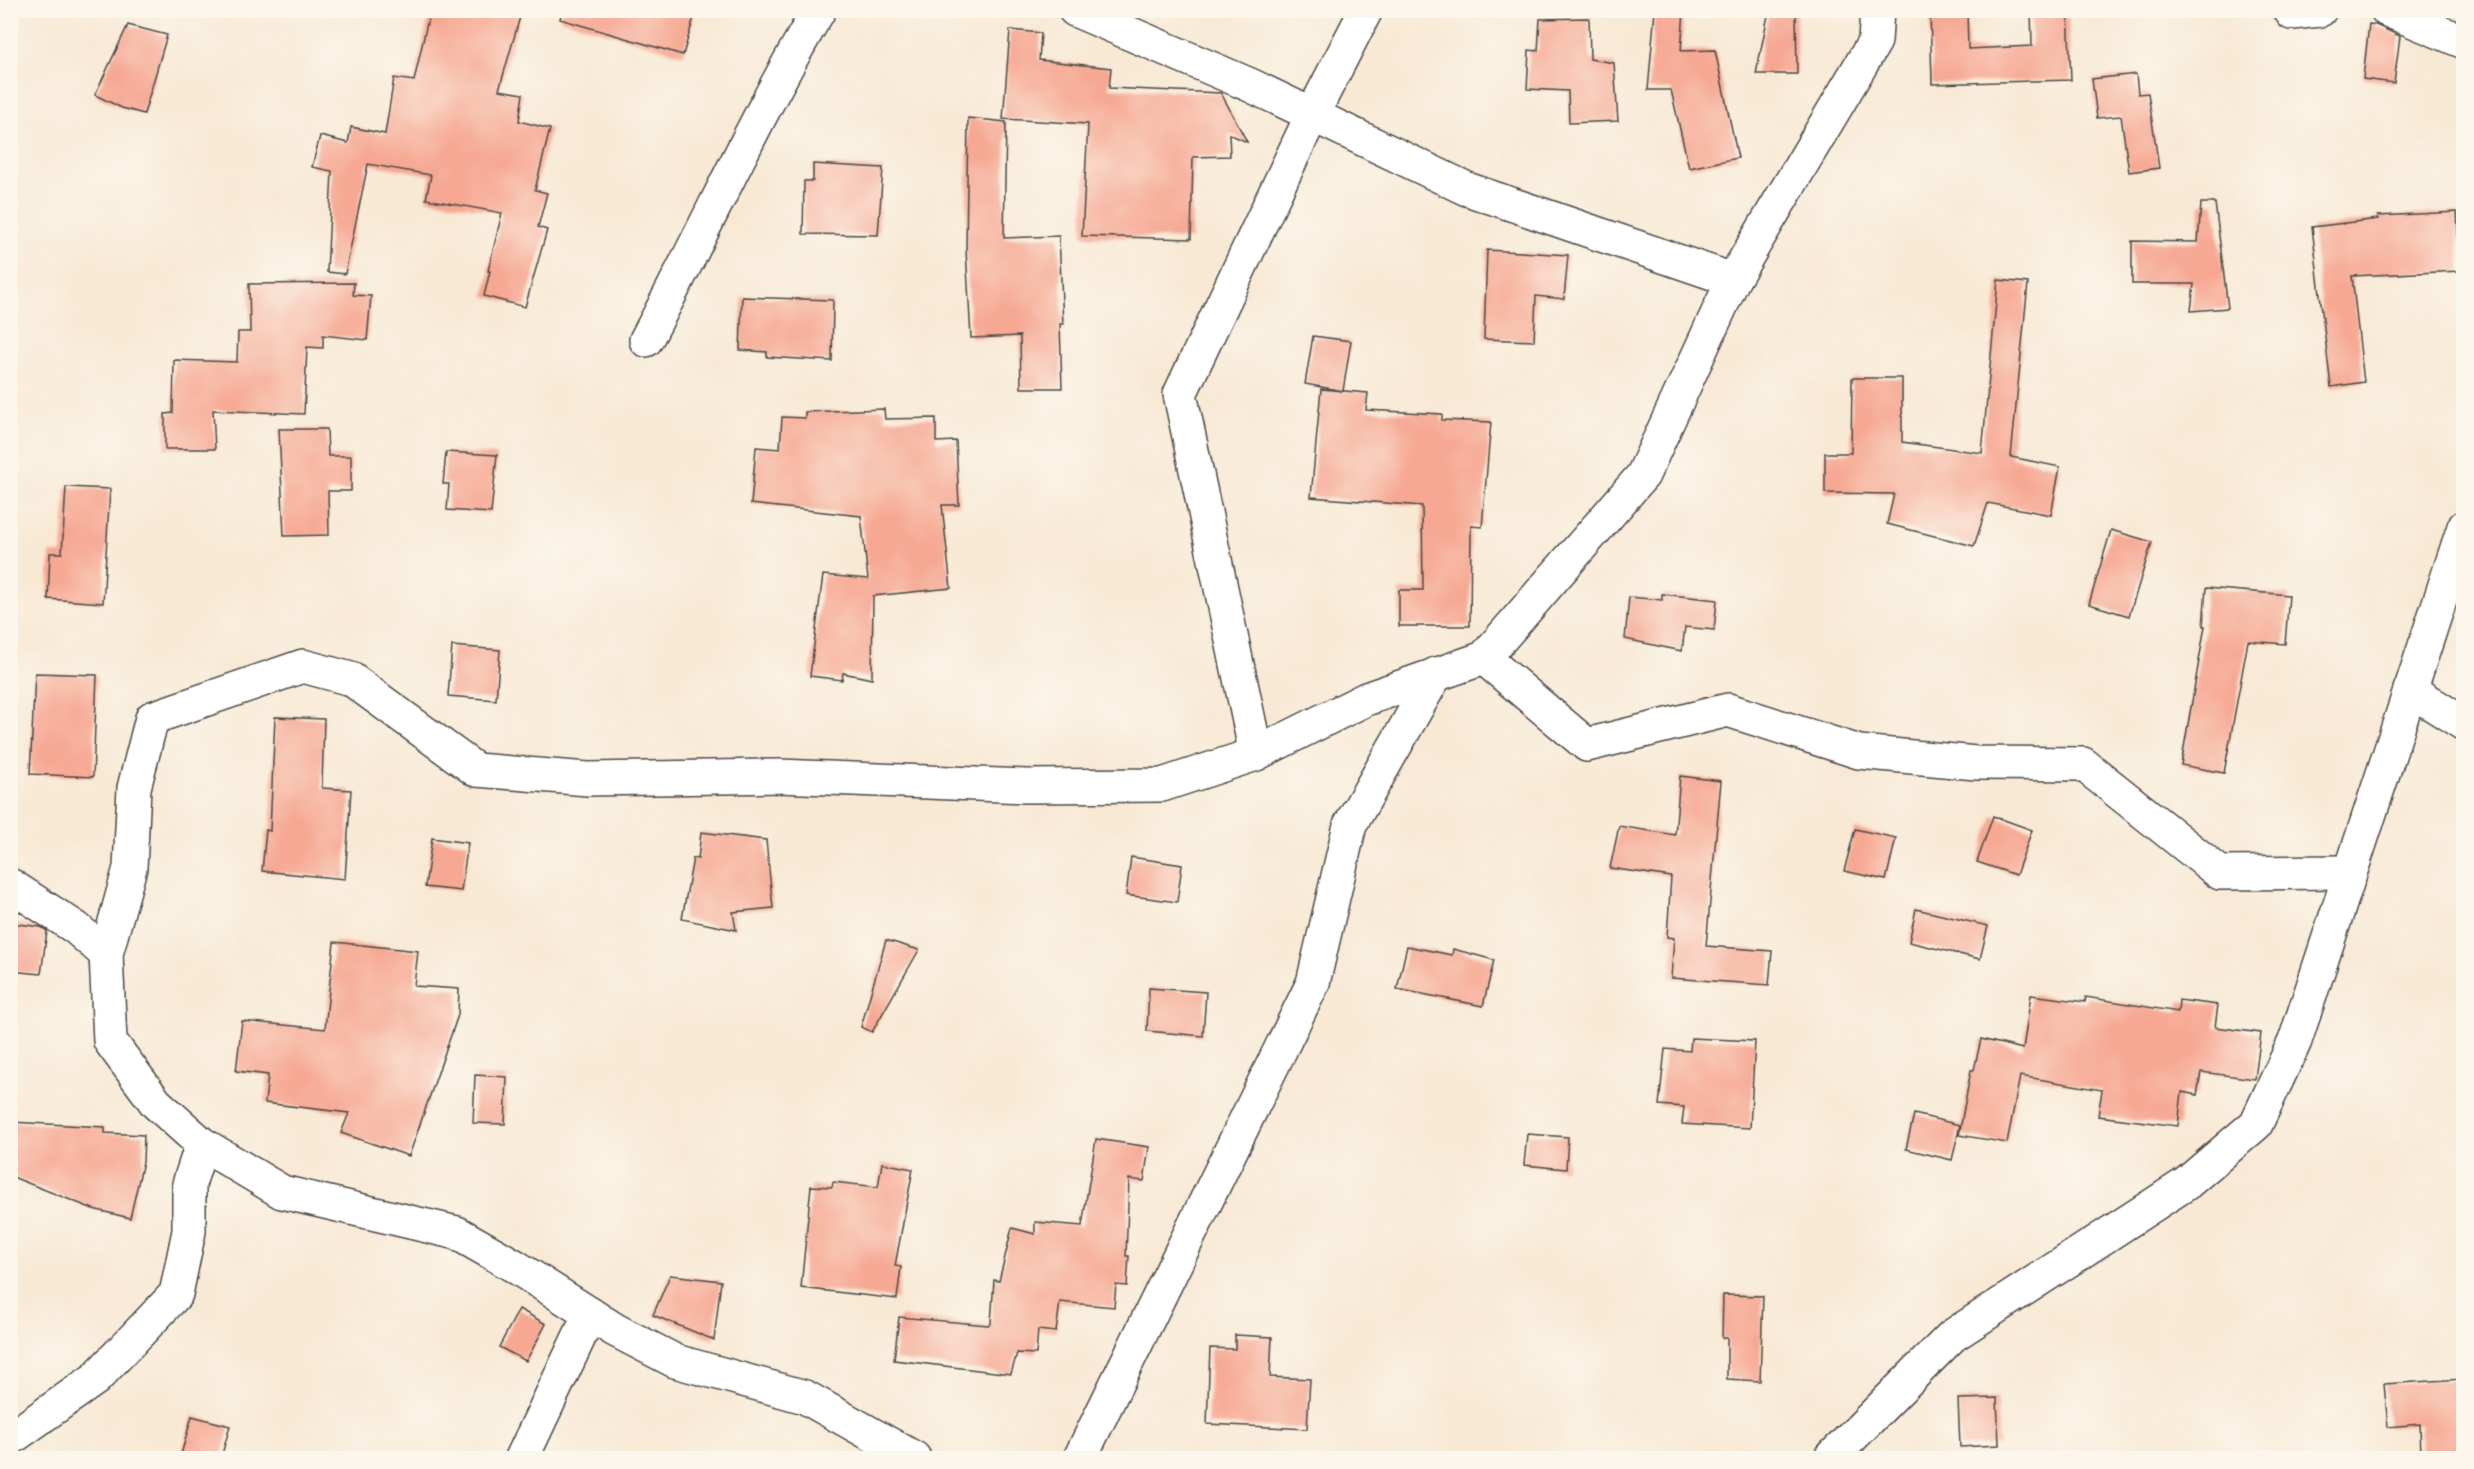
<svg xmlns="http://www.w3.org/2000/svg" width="2474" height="1469" viewBox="0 0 2474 1469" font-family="'Gochi Hand',sans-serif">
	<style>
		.building { fill: #f6a893 }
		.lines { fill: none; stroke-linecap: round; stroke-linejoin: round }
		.minor-casing { stroke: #4a4844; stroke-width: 36 }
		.minor { stroke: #fff; stroke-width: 33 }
	</style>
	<rect width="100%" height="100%" fill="#fbf7ec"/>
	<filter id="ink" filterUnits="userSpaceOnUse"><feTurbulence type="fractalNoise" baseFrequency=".0167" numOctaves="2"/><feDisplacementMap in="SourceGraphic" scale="12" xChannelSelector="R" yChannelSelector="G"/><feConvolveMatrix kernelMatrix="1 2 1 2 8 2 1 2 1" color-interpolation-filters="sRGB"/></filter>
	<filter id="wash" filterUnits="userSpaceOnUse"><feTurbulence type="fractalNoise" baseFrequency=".008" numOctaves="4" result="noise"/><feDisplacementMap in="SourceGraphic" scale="24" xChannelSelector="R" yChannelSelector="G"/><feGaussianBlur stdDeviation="1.35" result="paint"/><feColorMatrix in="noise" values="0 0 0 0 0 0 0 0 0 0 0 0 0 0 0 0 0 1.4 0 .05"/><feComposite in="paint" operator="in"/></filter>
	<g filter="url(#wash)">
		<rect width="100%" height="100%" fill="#f8e9d5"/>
		<g id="blocks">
			<!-- building -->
			<g class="building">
				<path d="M430,10h92l-23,80 24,4 -4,27 31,8 -15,61 12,3 -9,34 9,3 -22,77 -41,-11 6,-25h-2l14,-58 -76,-14 5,-24 -63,-11 -23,110 -18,-2 5,-101 -20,-4 8,-31 28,7 3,-16 34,7 9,-56 20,3z"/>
				<path d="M562,10h111l21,7 -11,38 -123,-36z"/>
				<path d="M1655,10h29l-3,41 34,-1 23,108 -49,10 -18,-78h-23z"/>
				<path d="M1769,10h27l1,64h-41z"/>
				<path d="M1930,10h37l1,39 64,-3 -1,-36h37l3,70 -139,4z"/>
				<path d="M1589,18l1,41 24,4 4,58 -49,2 -1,-32 -41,-2 2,-39 9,1 2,-32z"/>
				<path d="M2369,24l7,1 24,11 -6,47 -31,-4z"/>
				<path d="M128,25l39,10 -23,79 -22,-6 -27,-13z"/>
				<path d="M1010,30l31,3 -2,27 72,8 -2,20 112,5 26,49 -18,-8 1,22 -37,1 -2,82 -109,-3 6,-112 -85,-5z"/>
				<path d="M2136,74l2,20 10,-1 11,75 -30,4 -8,-56 -24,2 -5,-39z"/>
				<path d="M968,118l38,4 -2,116 55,-2 4,88h-3l2,64h-41l-1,-52 -49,2 -5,-88z"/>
				<path d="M813,164l70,4 -5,67 -75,-1 1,-53h9z"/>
				<path d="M2201,203h14l13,105 -37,3 3,-27h-62v-43l66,1z"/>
				<path d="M2457,212l3,59 -108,5 12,106 -33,5 -19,-160 66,-8v-3z"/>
				<path d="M1487,250l81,5 -4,44 -28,-3 -2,45 -50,-2z"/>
				<path d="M1998,280l30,3 -17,174 49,10 -9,48 -63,-12 -14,43 -87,-22 7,-30 -69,-1v-40h26l1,-75h50v64l80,11z"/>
				<path d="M354,283l-1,12 18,1 -4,44 -44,-5v13l-16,-1 -3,67 -91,-4 2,39h-50v-35l8,-1 1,-53 63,2 1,-30h12l-1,-48z"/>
				<path d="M742,297l91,3 -1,61 -65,-4v-5l-27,-2z"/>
				<path d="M1313,336l38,5 -8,50 -38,-7z"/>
				<path d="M1321,389l47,4 -2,17 76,4v6l49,2 -9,105 -11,-1 -1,100h-71v-36h24l-1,-84 -111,-9z"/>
				<path d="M884,409l1,10 51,-1v24l20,-1 3,64h-17l9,83 -78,8 -1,83 -29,-6 -1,7 -32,-4 13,-101 45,4 -7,-63 -110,-12 5,-57 24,2 2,-32 23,1v-6z"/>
				<path d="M279,429h48l1,27h23v35h-23l1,44 -45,1z"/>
				<path d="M446,452l51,3 -6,58 -44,-3 2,-26h-6z"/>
				<path d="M66,487l44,2 -7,114 -55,-4 2,-46h12z"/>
				<path d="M2111,530l41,12 -23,74 -40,-12z"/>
				<path d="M2206,588l83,7 -4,49 -37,-3 -24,132 -43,-8 24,-139h-2z"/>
				<path d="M1662,594l55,6 -3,30 -29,-3 -3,24 -57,-12 4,-42 33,3z"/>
				<path d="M452,646l48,4 -4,50 -48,-4z"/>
				<path d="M35,673l62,2 -4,102 -63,-3z"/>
				<path d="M275,717l49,2 -2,69 29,2 -6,89 -83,-8 4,-41 4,1z"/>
				<path d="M1680,776l41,5 -15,165 66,5 -3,34 -98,-7 3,-40 -7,-1 4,-60 -61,-9 9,-42 56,9z"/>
				<path d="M1993,816l39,14 -16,45 -39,-13z"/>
				<path d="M1855,829l41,9 -10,42 -42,-9z"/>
				<path d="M701,832l65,8 7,68 -40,4 3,18 -54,-11 11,-61 5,1z"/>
				<path d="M432,838l36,5 -7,48 -36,-4z"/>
				<path d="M1131,857l51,8 -5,37 -51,-7z"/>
				<path d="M1916,909l72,17 -8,33 -71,-17z"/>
				<path d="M10,923l31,4 6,4 -6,43 -31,-3z"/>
				<path d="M886,940l33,10 -47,82 -11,-5z"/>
				<path d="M334,942l84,9 -4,35 45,3 -1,26 -49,141 -68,-23 8,-20 -84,-10 3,-28 -32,-4 6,-50 83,8z"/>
				<path d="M1407,946l45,9 1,-6 41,11 -11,46 -86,-17z"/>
				<path d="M1149,988l57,4 -3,44 -56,-5z"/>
				<path d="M2031,995l54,7 1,-5 92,15 1,-12 39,5 -3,22 46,6 -6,46 -54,-7 -4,23 -15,-3 -4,34 -80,-10 4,-26 -82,-14 -13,67 -48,-8 12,-65h3l7,-31 42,10z"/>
				<path d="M1691,1038l64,3 -5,87 -68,-4 2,-17 -25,-2 6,-56 25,2z"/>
				<path d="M475,1075l32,2 -2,47 -32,-1z"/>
				<path d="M1914,1114l46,11 -8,35 -46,-11z"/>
				<path d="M10,1122l95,5v6l39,2 -1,27 -13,56 -37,-9 -83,-33z"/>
				<path d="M1527,1134l41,3 -2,32 -42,-4z"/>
				<path d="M1096,1139l53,8 -5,34 -15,-2 -3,77h3l-2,30 -11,-1 -2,22 -54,-5 -4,30 -18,-2 -2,24 -19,-1 -6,21 -117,-14 5,-43 89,8 3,-2 3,-43 5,1 13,-53 23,6v-12l47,4z"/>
				<path d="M882,1163l31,6 -18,97 6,1 -4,32 -96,-11 10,-102 21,1 1,-5 45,5z"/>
				<path d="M670,1275l51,6 -7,59 -61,-25z"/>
				<path d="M1723,1295l40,1 -3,85 -33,-2v-41h-5z"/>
				<path d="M519,1309l27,15 -20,37 -27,-14z"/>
				<path d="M1235,1335l37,2 -2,40 40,2 -3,50 -100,-5 3,-76 25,1z"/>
				<path d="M2463,1379v79h-42l-1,-34 -32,3 -4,-43z"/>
				<path d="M1997,1398l2,47 -39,2 -2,-48z"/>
				<path d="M192,1416l38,10 -9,32h-41z"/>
			</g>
		</g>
	</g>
	<g filter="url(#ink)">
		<use href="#blocks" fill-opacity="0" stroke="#4a4844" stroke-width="1.5"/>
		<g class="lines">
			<!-- minor casing -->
			<g class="minor-casing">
				<g id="minor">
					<path d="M1075,10l175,75 217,104 266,91"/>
					<path d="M2290,10l2,3 28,-3"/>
					<path d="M2387,10l77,32"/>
					<path d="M646,340c59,-109 109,-223 173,-330"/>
					<path d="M1484,658l103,87 141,-35 131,42 117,11 107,1 137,109 130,-1"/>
					<path d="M2410,690l54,34"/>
					<path d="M1256,754l-76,-360 132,-279 54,-105"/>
					<path d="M10,885l66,43 30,26"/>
					<path d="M10,1439l85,-60 81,-85 13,-63v-47l13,-40"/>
					<path d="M522,1458l68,-144"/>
					<path d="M914,1458l-109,-61 -130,-36 -60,-31 -102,-65 -56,-32 -175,-41 -80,-48 -46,-41 -46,-62 -4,-87 24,-86 4,-80 18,-70 151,-52 48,13 125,91 112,9 191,-3 247,10 136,-1 94,-31 110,-55 118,-41 159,-183 90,-195 142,-239 2,-31"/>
					<path d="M1080,1458l233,-475 37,-158 86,-151"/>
					<path d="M1831,1458l121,-122 235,-153 69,-59 39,-83 169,-514"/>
				</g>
			</g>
			<!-- minor -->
			<use href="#minor" class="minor"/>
		</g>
	</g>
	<!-- margin -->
	<rect width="2474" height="1469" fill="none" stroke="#fbf7ec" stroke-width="36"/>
</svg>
